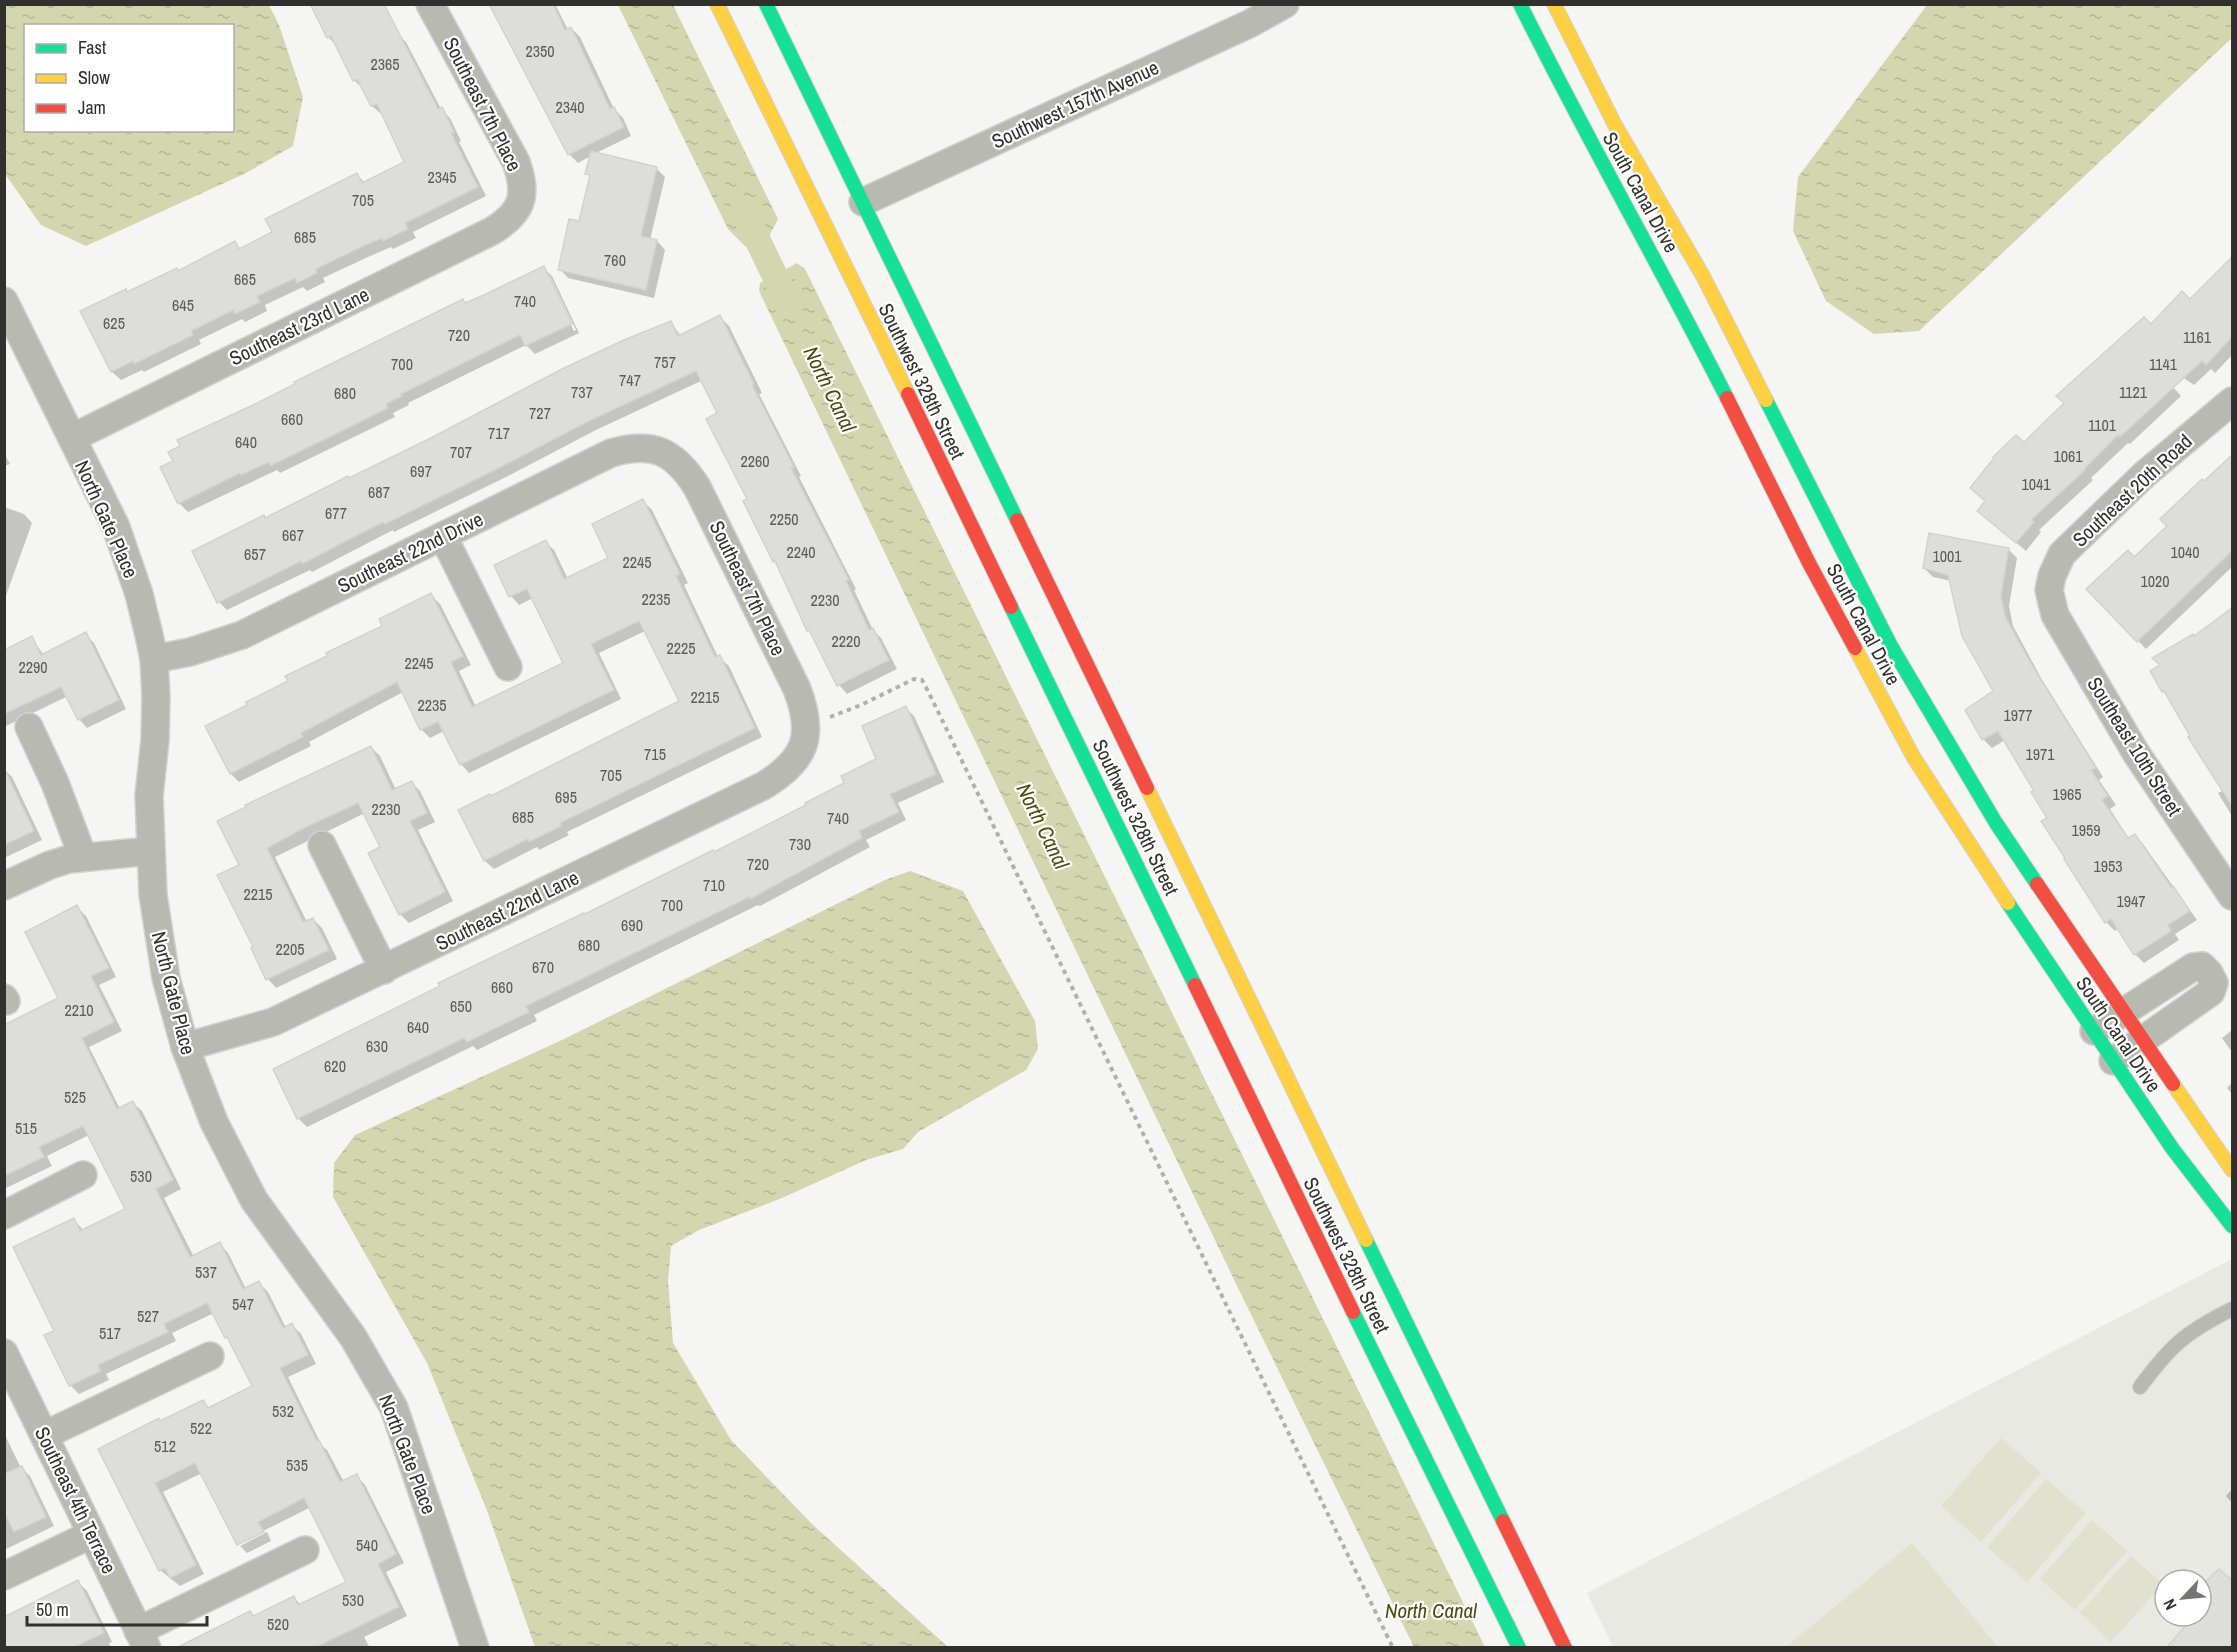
<svg xmlns="http://www.w3.org/2000/svg" width="2237" height="1652" viewBox="0 0 2237 1652" font-family="'Archivo Narrow',sans-serif">
	<style>
		.built { fill: #e8e9e2; fill-rule: evenodd }
		.park { fill: #e1e2ce }
		.water { fill: url(#water-ripples); fill-rule: evenodd }
		.shadow { fill: #0003; fill-rule: evenodd }
		.lines { fill: none; stroke-linecap: round; stroke-linejoin: round }
		.canal { stroke: #d3d6af; stroke-width: 26 }
		.building { fill: #dddddb; stroke: #d2d2d0; stroke-width: 1.5 }
		.lane-casing { stroke: #d2d2d0; stroke-width: 16 }
		.street-casing { stroke: #d2d2d0; stroke-width: 30 }
		.fast-casing { stroke: #d2d2d0; stroke-width: 16 }
		.slow-casing { stroke: #d2d2d0; stroke-width: 16 }
		.jam-casing { stroke: #d2d2d0; stroke-width: 16 }
		.path { stroke: #b1b1ac; stroke-width: 4; stroke-dasharray: 4.5 4.5; stroke-linecap: butt }
		.lane { stroke: #b8b9b1; stroke-width: 14 }
		.street { stroke: #b8b9b1; stroke-width: 27 }
		.fast { stroke: #16e098; stroke-width: 14 }
		.slow { stroke: #ffcf43; stroke-width: 14 }
		.jam { stroke: #f24e42; stroke-width: 14 }
		.labels { text-anchor: middle; dominant-baseline: central; stroke-width: 4.5; stroke-linejoin: round; paint-order: stroke }
		.number-label { font-size: 16px; fill: #5c5c5b }
		.street-label { font-size: 20px; fill: #30302f; stroke: #fff }
		.water-label { font-size: 21px; font-style: italic; fill: #4a4b0a; stroke: #fff }
	</style>
	<defs>
		<pattern id="water-ripples" width="26" height="14" patternUnits="userSpaceOnUse" patternTransform="scale(1.5)"><rect width="26" height="14" fill="#d3d6af"/><path d="M2 4q2-2 4 0t4 0M15 11q2-2 4 0t4 0" fill="none" stroke="#b5b897"/></pattern>
	</defs>
	<rect width="100%" height="100%" fill="#f5f5f3"/>
	<!-- built -->
	<path class="built" d="M2230,1260l2,4v383h-619l-26,-54zM2165,1580h36v36h-36z"/>
	<!-- park -->
	<g class="park">
		<path d="M2001,1438l40,35 -60,69 -40,-36z"/>
		<path d="M2046,1479l40,34 -59,69 -40,-35z"/>
		<path d="M2092,1520l35,31 -52,59 -35,-31z"/>
		<path d="M1912,1543l86,104h-212z"/>
		<path d="M2131,1556l32,28 -52,58 -31,-29z"/>
	</g>
	<!-- water -->
	<g class="water">
		<path d="M4,5h265l10,20 24,72 -10,49 -49,28 -158,72 -45,-21 -36,-51zM26,26h206v104h-206z"/>
		<path d="M618,5h55l105,214 -10,19 -22,9 -18,-18z"/>
		<path d="M1927,5h305v33l-313,293 -45,3 -48,-33 -33,-70 5,-54z"/>
		<path d="M797,263l8,6 680,1378h-71l-174,-355 -481,-1001 1,-8z"/>
		<path d="M910,871l53,20 72,130 3,28 -12,21 -108,62 -15,17 -37,11 -84,38 -83,32 -28,16 -3,35 5,62 58,97 81,84 136,123h-413l-49,-139 -59,-145 -94,-166 1,-34 21,-28 209,-96 321,-159z"/>
	</g>
	<!-- shadow -->
	<g class="shadow">
		<path d="M312,4l87,31 7,7 35,67 9,9 11,23 -2,1 27,54 -73,36 3,6 -23,11 -2,-2 -23,10 -45,21 2,4 -18,9 -4,-4 -38,18 2,6 -22,11 -3,-3 -43,21 2,4 -57,28 -2,-2 -21,10 -9,-8 -30,-61 97,-39 56,-29 7,7 32,-17 83,-58 8,8 41,-21 -23,-49 -2,1 -9,-8 -9,-17 -9,-9 -16,-33 -10,-10z"/>
		<path d="M492,4h63l13,26 3,-2 9,9 34,72 9,9 8,18 -35,17 60,15 9,9 -15,63 7,1 8,9 -11,48 -86,-20 -8,-9 20,-46 11,-46 -4,-4 4,-17 -13,7 -9,-9z"/>
		<path d="M2232,260v95l-17,18 -4,-4 -17,16 -24,-16 -6,8 17,19 -51,48 -2,-1 -37,35 2,2 -54,50 2,2 -15,19 -38,-32 36,-75 127,-118 39,-25z"/>
		<path d="M543,268l9,8 27,57 -44,21 -9,-9 -118,58 1,2 -16,8 2,4 -115,56 -3,-3 -89,42 -9,-9 287,-199zM547,276h3l26,54 -2,1z"/>
		<path d="M720,317l9,9 33,67 -3,1 42,82 -2,1 57,112 -2,1 19,40 8,8 16,31 -50,25 -8,-9 -26,-50 -4,-5 -31,-65 -4,-4 -25,-61 -30,-86 -16,-34 -107,50 -88,46 -114,56 -1,-2 -81,42 -2,-2 -83,40 -8,-8 47,-82 405,-197 10,13z"/>
		<path d="M4,453l6,11 -6,2z"/>
		<path d="M2228,461l4,4v102l-86,82 -58,-60 46,-31 35,-31 35,-44z"/>
		<path d="M643,501l9,9 36,73 -4,2 34,72 11,9 33,71 -195,95 2,3 -30,15 -2,-3 -43,22 -9,-8 7,-63 189,-96 -36,-71 -46,22 22,46 -152,74 -8,-9 -17,-33 -14,7 -9,-9 -18,-37 -94,50 2,4 -72,36 -8,-8 59,-92 94,-56 47,-31 9,9 31,61 -12,6 17,36 89,-43 -32,-66 -14,7 -8,-9 34,-54 9,8 14,29 42,-20z"/>
		<path d="M4,507l20,7 8,9 -28,78z"/>
		<path d="M2008,549l9,9 -8,48 4,20 28,52 62,99 -4,3 17,25 -6,4 19,30 6,-3 8,8 54,76 -22,14 4,6 -35,23 -9,-9 -16,-26 -4,3 -9,-9 -63,-100 6,-4 -13,-27 -31,-51 -13,8 -9,-9 12,-48 -44,-110 -18,-4 -9,-9z"/>
		<path d="M2232,610v206l-14,-23 6,-3 -54,-92 -7,-7 -11,-19z"/>
		<path d="M85,634l9,9 32,66 -39,19 -8,-9 -11,-23 -64,31v-75l29,-11 11,14z"/>
		<path d="M905,708l9,8 30,66 -46,21 8,17 -40,20 4,7 -110,59 -2,-1 -224,110 3,6 -60,29 -4,-4 -166,81 -9,-9 417,-265 131,-70 32,-23z"/>
		<path d="M371,747l9,9 16,34 15,-8 9,9 15,31 -17,8 35,71 -44,22 -9,-9 -18,-66 -17,-35 -90,44 32,65 6,-3 9,9 15,31 -61,29 -8,-9 -15,-30 2,-1 -14,-83z"/>
		<path d="M4,769l8,8 30,63 -38,18z"/>
		<path d="M77,907l9,9 30,61 -17,8 23,46 -33,16 31,62 13,-6 9,8 39,78 -17,9 30,59 26,-13 8,9 18,36 13,-6 9,9 18,36 6,-3 9,9 15,30 -28,13 34,69 5,4 17,32 13,-6 8,9 39,78 -18,9 21,44 -43,21 6,11h-168l-4,-9 52,-26 4,4 39,-20 8,8 47,-22 -37,-76 -72,36v3l-37,-73 -39,19 41,82 -24,12 -20,-16 -60,-121 103,-47 7,7 44,-22 -21,-43 -7,-7 -12,-24 -42,20 4,8 -70,33 3,6 -30,14 -9,-9 -14,-54 18,-111 10,11 43,-21 -38,-75 -42,21 5,10 -48,23v-163l56,-27z"/>
		<path d="M2232,1030v22l-10,-14z"/>
		<path d="M2232,1083v11l-5,-6z"/>
		<path d="M4,1433l17,35 9,8 24,50 -50,24z"/>
		<path d="M2232,1489v14l-6,-7z"/>
		<path d="M267,1532l4,9 -24,12 -7,-7z"/>
		<path d="M2219,1571l13,11v66h-63l27,-32h5v-26z"/>
		<path d="M78,1582l9,9 25,51 -3,1 2,5h-107v-29z"/>
	</g>
	<g class="lines">
		<!-- canal -->
		<path class="canal" d="M743,210l47,97"/>
	</g>
	<!-- building -->
	<g class="building">
		<path d="M310,4h74l54,105 4,-2 12,25 -3,1 27,54 -73,36 3,6 -25,12 -1,-3 -23,10 -43,21 1,4 -20,10 -2,-5 -38,18 3,6 -25,12 -2,-4 -42,21 2,4 -59,29 -1,-3 -22,11 -31,-61 46,-22 1,3 50,-24 1,3 57,-30 4,8 33,-17 -7,-13 92,-46 5,10 42,-21 -27,-58 -6,2 -14,-27 -4,2 -22,-45 -4,2z"/>
		<path d="M489,4h64l12,26 6,-3 39,82 4,-2 10,20 -56,28z"/>
		<path d="M591,151l66,16 -16,69 16,4 -11,50 -88,-20 11,-51 10,2 11,-46 -5,-1z"/>
		<path d="M2232,257v80l-26,28 -4,-4 -82,76 -2,-2 -34,34 1,1 -54,50 3,2 -18,21 -39,-32 8,-10 -15,-13 24,-30 -1,-1 23,-22 8,7 40,-39 -8,-7 88,-79 7,7 31,-33 8,8z"/>
		<path d="M544,266l28,58 -47,22 -5,-11 -119,59 1,2 -16,8 2,4 -32,16 -86,42 -1,-4 -28,13 -1,-2 -62,31 -18,-37 13,-6 -5,-9 12,-6 -3,-6 74,-34 44,-22 -1,-2 169,-83 2,4 19,-8z"/>
		<path d="M720,315l34,69 -2,1 42,82 -3,1 58,112 -3,1 23,49 4,-2 16,32 -52,26 -28,-56 -2,1 -32,-70 -2,1 -30,-61 4,-2 -41,-80 11,-6 -21,-42 -109,51 -88,46 -114,56 -2,-2 -81,42 -1,-3 -84,42 -25,-52 72,-36 1,3 83,-42 1,2 82,-40 131,-69 62,-29 47,-19 7,15z"/>
		<path d="M2232,455v96l-95,91 -51,-53 42,-39 6,7 33,-31 -7,-7 42,-40 2,2z"/>
		<path d="M643,499l37,75 -4,2 39,81 5,-2 35,73 -195,95 1,3 -32,16 -1,-3 -44,22 -26,-51 32,-16 1,2 188,-95 -40,-80 -48,23 23,46 -154,75 -22,-43 -18,8 -23,-48 -96,51 2,4 -73,37 -25,-48 42,-21 -1,-3 42,-21 -3,-5 42,-20 -1,-3 56,-27 -3,-7 52,-26 32,63 -12,6 21,45 91,-44 -36,-74 -18,8 -15,-32 52,-25 18,39 44,-21 -16,-34z"/>
		<path d="M1929,533l80,15 -8,48 4,20 28,51 63,101 -5,2 17,26 -6,4 26,38 7,-4 36,53 2,-1 17,25 -22,14 3,6 -37,24 -23,-36 -6,4 -41,-64 1,-1 -24,-37 6,-3 -16,-26 3,-1 -36,-60 -16,9 -17,-30 28,-19 -31,-55 -14,-61 -25,-7z"/>
		<path d="M2232,608v198l-44,-69 2,-1 -26,-45 -2,1 -12,-21 10,-6 -8,-7 41,-24 1,2z"/>
		<path d="M86,632l33,68 -41,20 -17,-33 -57,27v-64l28,-14 9,19z"/>
		<path d="M906,706l30,68 -46,20 9,18 -40,19 3,7 -112,61 -1,-2 -223,109 3,6 -62,30 -3,-4 -167,81 -24,-50 167,-83 -2,-3 146,-70 1,1 128,-64 1,2 51,-26 41,-21 -1,-2 39,-20 -3,-7 35,-17 -14,-33z"/>
		<path d="M371,746l21,44 20,-9 15,32 -17,8 35,71 -46,23 -31,-62 12,-6 -22,-44 -54,25 -37,20 36,74 10,-4 16,32 -63,30 -15,-32 2,-1 -36,-72 22,-10 -22,-44 29,-14 -1,-2z"/>
		<path d="M4,768l30,63 -30,14z"/>
		<path d="M77,905l32,63 -18,8 23,46 -32,16 35,71 16,-8 40,79 -17,9 34,68 30,-15 23,47 16,-8 24,47 9,-5 16,32 -28,13 37,73 2,-1 21,42 17,-8 39,80 -18,10 21,43 -83,40h-138l72,-36 3,5 41,-20 4,9 48,-23 -42,-84 -46,24 6,10 -27,13 -42,-82 -40,20 41,82 -26,13 -5,-10 -6,3 -61,-122 61,-31 1,3 43,-21 5,8 44,-22 -25,-49 -2,1 -18,-35 -43,21 4,8 -70,33 3,6 -32,15 -25,-51 10,-4 -41,-84 61,-29 6,13 45,-22 -42,-83 -44,21 5,10 -40,19v-151l54,-27 -33,-66z"/>
		<path d="M22,1466l24,51 -32,15 -10,-20v-38z"/>
		<path d="M2219,1569l13,11v67h-65l27,-31h7v-30z"/>
		<path d="M78,1580l26,53 -30,14h-70v-30z"/>
	</g>
	<g class="lines">
		<!-- lane casing -->
		<g class="lane-casing">
			<path id="lane" d="M2140,1387c31,-42 46,-55 92,-78"/>
		</g>
		<!-- street casing -->
		<g class="street-casing">
			<g id="street">
				<path d="M863,202l386,-178 36,-20"/>
				<path d="M4,301l112,226 23,67 10,41 5,24 2,38 -1,43 -6,56 4,99 13,83 19,69 29,75 40,78 99,137 41,71 81,240"/>
				<path d="M2232,401l-87,73 -83,80 -10,22 -3,14 6,25 81,138 96,143"/>
				<path d="M72,438l420,-207c31,-19 36,-36 24,-69l-86,-158"/>
				<path d="M443,536l65,131"/>
				<path d="M154,659l36,-7 52,-17 369,-182c42,-12 63,-2 86,34l100,202c18,47 9,71 -34,97l-490,236 -88,25"/>
				<path d="M29,727l26,56 28,74"/>
				<path d="M322,845l62,125"/>
				<path d="M4,886l46,-21 19,-6 81,-8"/>
				<path d="M4,998l2,3"/>
				<path d="M2094,1031l99,-64 9,-1 7,7 5,10 -3,9 -98,69"/>
				<path d="M4,1215l79,-40"/>
				<path d="M4,1353l143,295"/>
				<path d="M45,1435l165,-79"/>
				<path d="M4,1576l88,-42"/>
				<path d="M138,1631l167,-81"/>
			</g>
		</g>
		<!-- fast casing -->
		<g class="fast-casing">
			<g id="fast">
				<path d="M766,4l251,516"/>
				<path d="M1520,4c66,133 140,262 207,394"/>
				<path d="M1766,400l125,246 105,177 41,61"/>
				<path d="M1011,607l184,378"/>
				<path d="M2008,903l164,245 60,78"/>
				<path d="M1366,1240l137,281"/>
				<path d="M1353,1312l166,336"/>
			</g>
		</g>
		<!-- slow casing -->
		<g class="slow-casing">
			<g id="slow">
				<path d="M717,4l191,390"/>
				<path d="M1554,4l61,121 88,151 63,124"/>
				<path d="M1855,648l59,110 94,145"/>
				<path d="M1147,788l219,452"/>
				<path d="M2173,1084l59,86"/>
			</g>
		</g>
		<!-- jam casing -->
		<g class="jam-casing">
			<g id="jam">
				<path d="M908,394l103,213"/>
				<path d="M1727,398l82,165 46,85"/>
				<path d="M1017,520l130,268"/>
				<path d="M2037,884l136,200"/>
				<path d="M1195,985l158,327"/>
				<path d="M1503,1521l62,127"/>
			</g>
		</g>
		<!-- path -->
		<path class="path" d="M830,717l31,-12 53,-26 8,1 6,11 465,957"/>
		<!-- lane -->
		<use href="#lane" class="lane"/>
		<!-- street -->
		<use href="#street" class="street"/>
		<!-- fast -->
		<use href="#fast" class="fast"/>
		<!-- slow -->
		<use href="#slow" class="slow"/>
		<!-- jam -->
		<use href="#jam" class="jam"/>
	</g>
	<g class="labels">
		<!-- number labels -->
		<g class="number-label">
			<text x="540" y="51">2350</text>
			<text x="385" y="64">2365</text>
			<text x="570" y="107">2340</text>
			<text x="442" y="177">2345</text>
			<text x="363" y="200">705</text>
			<text x="305" y="237">685</text>
			<text x="615" y="260">760</text>
			<text x="245" y="279">665</text>
			<text x="525" y="301">740</text>
			<text x="183" y="305">645</text>
			<text x="114" y="323">625</text>
			<text x="459" y="335">720</text>
			<text x="2197" y="337">1161</text>
			<text x="665" y="362">757</text>
			<text x="402" y="364">700</text>
			<text x="2163" y="364">1141</text>
			<text x="630" y="380">747</text>
			<text x="582" y="392">737</text>
			<text x="2133" y="392">1121</text>
			<text x="345" y="393">680</text>
			<text x="540" y="413">727</text>
			<text x="292" y="419">660</text>
			<text x="2102" y="425">1101</text>
			<text x="499" y="433">717</text>
			<text x="246" y="442">640</text>
			<text x="461" y="452">707</text>
			<text x="2068" y="456">1061</text>
			<text x="755" y="461">2260</text>
			<text x="421" y="471">697</text>
			<text x="2036" y="484">1041</text>
			<text x="379" y="492">687</text>
			<text x="336" y="513">677</text>
			<text x="784" y="519">2250</text>
			<text x="293" y="535">667</text>
			<text x="801" y="552">2240</text>
			<text x="2185" y="552">1040</text>
			<text x="255" y="554">657</text>
			<text x="1947" y="556">1001</text>
			<text x="637" y="562">2245</text>
			<text x="2155" y="581">1020</text>
			<text x="656" y="599">2235</text>
			<text x="825" y="600">2230</text>
			<text x="846" y="641">2220</text>
			<text x="681" y="648">2225</text>
			<text x="419" y="663">2245</text>
			<text x="33" y="667">2290</text>
			<text x="705" y="697">2215</text>
			<text x="432" y="705">2235</text>
			<text x="2018" y="715">1977</text>
			<text x="655" y="754">715</text>
			<text x="2040" y="754">1971</text>
			<text x="611" y="775">705</text>
			<text x="2067" y="794">1965</text>
			<text x="566" y="797">695</text>
			<text x="386" y="809">2230</text>
			<text x="523" y="817">685</text>
			<text x="838" y="818">740</text>
			<text x="2086" y="830">1959</text>
			<text x="800" y="844">730</text>
			<text x="758" y="864">720</text>
			<text x="2108" y="866">1953</text>
			<text x="714" y="885">710</text>
			<text x="258" y="894">2215</text>
			<text x="2131" y="901">1947</text>
			<text x="672" y="905">700</text>
			<text x="632" y="925">690</text>
			<text x="589" y="945">680</text>
			<text x="290" y="949">2205</text>
			<text x="543" y="967">670</text>
			<text x="502" y="987">660</text>
			<text x="461" y="1006">650</text>
			<text x="79" y="1010">2210</text>
			<text x="418" y="1027">640</text>
			<text x="377" y="1046">630</text>
			<text x="335" y="1066">620</text>
			<text x="75" y="1097">525</text>
			<text x="26" y="1128">515</text>
			<text x="141" y="1176">530</text>
			<text x="206" y="1272">537</text>
			<text x="243" y="1304">547</text>
			<text x="148" y="1316">527</text>
			<text x="110" y="1333">517</text>
			<text x="283" y="1411">532</text>
			<text x="201" y="1428">522</text>
			<text x="165" y="1446">512</text>
			<text x="297" y="1465">535</text>
			<text x="367" y="1545">540</text>
			<text x="353" y="1600">530</text>
			<text x="278" y="1624">520</text>
		</g>
		<!-- street labels -->
		<g class="street-label">
			<text transform="translate(483 104) rotate(63)">Southeast 7th Place</text>
			<text transform="translate(1075 104) rotate(-25)">Southwest 157th Avenue</text>
			<text transform="translate(1641 192) rotate(61)">South Canal Drive</text>
			<text transform="translate(299 326) rotate(-26)">Southeast 23rd Lane</text>
			<text transform="translate(922 381) rotate(64)">Southwest 328th Street</text>
			<text transform="translate(2132 490) rotate(-43)">Southeast 20th Road</text>
			<text transform="translate(107 519) rotate(66)">North Gate Place</text>
			<text transform="translate(410 552) rotate(-26)">Southeast 22nd Drive</text>
			<text transform="translate(748 588) rotate(64)">Southeast 7th Place</text>
			<text transform="translate(1864 624) rotate(62)">South Canal Drive</text>
			<text transform="translate(2135 746) rotate(58)">Southeast 10th Street</text>
			<text transform="translate(1136 817) rotate(64)">Southwest 328th Street</text>
			<text transform="translate(507 910) rotate(-26)">Southeast 22nd Lane</text>
			<text transform="translate(174 993) rotate(76)">North Gate Place</text>
			<text transform="translate(2119 1034) rotate(56)">South Canal Drive</text>
			<text transform="translate(1347 1255) rotate(64)">Southwest 328th Street</text>
			<text transform="translate(408 1454) rotate(69)">North Gate Place</text>
			<text transform="translate(76 1500) rotate(64)">Southeast 4th Terrace</text>
		</g>
		<!-- water labels -->
		<g class="water-label">
			<text transform="translate(830 389) rotate(64)">North Canal</text>
			<text transform="translate(1043 826) rotate(64)">North Canal</text>
			<text x="1431" y="1610">North Canal</text>
		</g>
	</g>
	<!-- border -->
	<rect width="2237" height="1652" fill="none" stroke="#30302f" stroke-width="12"/>
	<!-- legend -->
	<rect x="24" y="24" width="210" height="108" fill="#ffffff" stroke="#acacac" stroke-width="1.5"/>
	<rect x="36" y="44" width="30" height="9" fill="#16e098" stroke="#acacac" stroke-width="1.5"/>
	<text x="78" y="54" font-size="18" fill="#30302f">Fast</text>
	<rect x="36" y="74" width="30" height="9" fill="#ffcf43" stroke="#acacac" stroke-width="1.5"/>
	<text x="78" y="84" font-size="18" fill="#30302f">Slow</text>
	<rect x="36" y="104" width="30" height="9" fill="#f24e42" stroke="#acacac" stroke-width="1.5"/>
	<text x="78" y="114" font-size="18" fill="#30302f">Jam</text>
	<!-- north arrow -->
	<g transform="translate(2183 1598) rotate(244)"><circle r="28" fill="#ffffff" stroke="#acacac" stroke-width="1.5"/>
	<path d="M0-4.5L10 22L0 15L-10 22Z" fill="#757574"/>
	<text y="-9" font-size="16" font-weight="bold" text-anchor="middle" fill="#30302f">N</text>
	</g>
	<!-- scale -->
	<path d="M27 1616v9h180v-9" fill="none" stroke="#30302f" stroke-width="3"/>
	<text x="36" y="1616" font-size="18" fill="#30302f" stroke="#ffffff" stroke-width="4.5" paint-order="stroke">50 m</text>
</svg>
